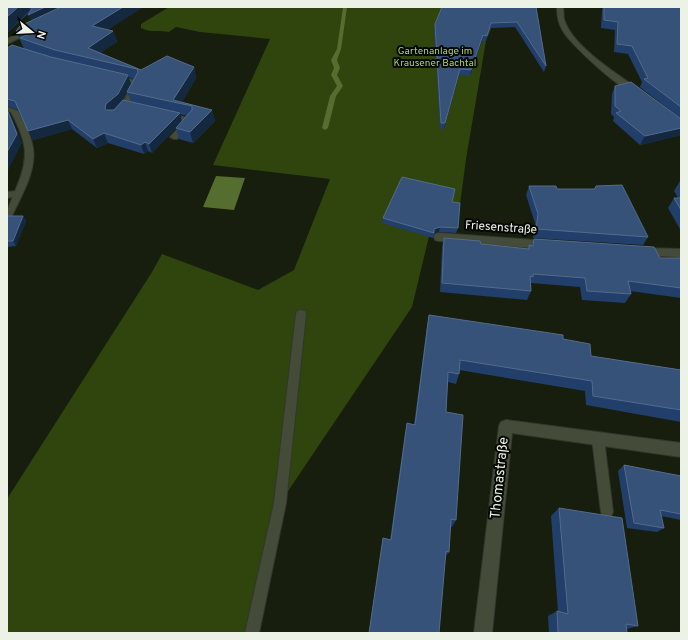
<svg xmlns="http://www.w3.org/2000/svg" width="688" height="640" viewBox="0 0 688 640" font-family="Overpass,sans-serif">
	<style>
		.green { fill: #30440d }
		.water { fill: #556d2f }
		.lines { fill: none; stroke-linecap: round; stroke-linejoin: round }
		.stream { fill: #556d2f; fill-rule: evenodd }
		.lane-casing { stroke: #33372e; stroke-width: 2 }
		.street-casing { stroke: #33372e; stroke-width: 2 }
		.lane { fill: #444c39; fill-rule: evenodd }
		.street { fill: #444c39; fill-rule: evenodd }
		.wall { fill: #213f6a; fill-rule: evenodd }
		.shaded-wall { fill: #142940 }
		.building { fill: #375278; stroke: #546b89 }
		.labels { text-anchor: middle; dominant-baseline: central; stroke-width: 4; stroke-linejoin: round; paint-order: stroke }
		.far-park-label { font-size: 10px; fill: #abd077; stroke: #050703 }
		.street-label { font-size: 12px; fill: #edf2e7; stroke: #050703 }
		.near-street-label { font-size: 14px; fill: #edf2e7; stroke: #050703 }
	</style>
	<rect width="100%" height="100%" fill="#171e0e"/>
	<!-- green -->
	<path class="green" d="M169,7h331l-14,34 -20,118 -9,68 -25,-3 -20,83 -132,196 -28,130h-245v-134l145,-227 10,-18 96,36 36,-20 36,-91 -117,-14 57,-126 -70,-7 -24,-5 -7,5c-10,-2 -18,1 -28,-4v-4z"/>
	<!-- water -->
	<path class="water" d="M216,176l29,2 -11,32 -31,-3z"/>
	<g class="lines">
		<!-- stream -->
		<path class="stream" d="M343,7h4l-6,42 -4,11 3,8 -3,7 6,11 -7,10 -8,32 -3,2 -3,-2 8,-32 7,-10 -6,-11 3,-7 -3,-8 6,-11z"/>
		<!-- lane casing -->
		<g class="lane-casing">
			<g id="lane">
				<path d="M117,75l23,7 -12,23 -8,7 -4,-2 6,-6 11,-21 -18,-5 -1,-1z"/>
				<path d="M7,107l11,4c6,12 13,23 15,37 4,23 -13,50 -22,70l-4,3c0,-14 4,-19 9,-32 14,-32 11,-47 -5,-77l-4,-1z"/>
				<path d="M165,113l25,5 4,2 -17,19h-3l-4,-2 15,-16 -20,-4z"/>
				<path d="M301,310l4,1 1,3 -20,189 -27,130h-14l29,-130 22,-189 1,-3z"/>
				<path d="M598,434l4,1 2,4 9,73 -2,4 -4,2 -4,-2 -2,-4 -9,-73 2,-4z"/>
			</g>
		</g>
		<!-- street casing -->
		<g class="street-casing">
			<g id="street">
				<path d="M557,7h6c1,4 0,9 1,12 8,28 55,56 77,72v4c-13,3 -71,-51 -78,-64 -5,-8 -6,-15 -6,-24z"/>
				<path d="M31,27h6l1,2 -31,15v-5z"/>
				<path d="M17,191l3,1 2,2 -2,2 -13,2v-6z"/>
				<path d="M439,233l109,8 4,1 1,3 -1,3 -4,1 -109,-8 -4,-1 -1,-3 1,-3z"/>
				<path d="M642,248l39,1v8l-43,-2 -1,-3 1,-3z"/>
				<path d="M506,420l175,23v14l-169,-24 -20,200h-18l25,-207 2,-4z"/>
			</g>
		</g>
		<!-- lane -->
		<use href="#lane" class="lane"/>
		<!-- street -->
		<use href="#street" class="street"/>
	</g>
	<!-- wall -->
	<g class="wall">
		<path d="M7,7h136l-36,23 6,1 4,11 -17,11 41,17 53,-3 2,11 -14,24 30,8 3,11 -22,22 -14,-4 -3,-11 -24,25 -4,-2 -4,3 -36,-11 -11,5 -25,-19 -39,11 -15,-30 -11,-4v-58l17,1 -8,-18 15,-10v-10l-24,22zM128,77l6,2 -7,13 4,9h-9l9,-17zM180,114l7,2 -5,5z"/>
		<path d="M536,7l10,59 -2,6 -29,-45 -25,1 -4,13h-4l-12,35 -11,-1 -15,54h-4l-6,-100 1,-5z"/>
		<path d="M603,7h78v112l-41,-32 2,-5 -14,-28 -14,-2 1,-22 -14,-2 1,-18z"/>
		<path d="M615,86l66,33v16l-41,10 -27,-24 1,-4 -3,-3 1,-20z"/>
		<path d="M680,181h1v50l-13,-23 6,-10h4l-4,-7z"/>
		<path d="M529,186l28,3h37l2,-3 52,51 -5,8 -110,-7 2,-15 -9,-28z"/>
		<path d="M455,189l-3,13 6,26 -2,5 -17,-1 -5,2 -1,4 -51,-15 1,-5z"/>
		<path d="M7,216h16l3,5 -10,25 -9,1z"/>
		<path d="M444,238l37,6 47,5 1,-4h3l2,-6 126,19h21v40l-51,-7 1,3 -6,9 -43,-3 -2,-13 -49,-4v8l-4,9 -87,-8 2,-45z"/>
		<path d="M429,315l134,24 28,17 90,14v52l-95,-17 -1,-14 -126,-21v4l-3,10 -8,-2 -2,30 10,108 -4,7h-2l-1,25 -4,5 -6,76h-70l14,-95 7,2 15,-107 2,-10 7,2 13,-99z"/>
		<path d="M624,465l57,11v44l-20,-4 3,12 -7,4 -30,-4 -9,-57z"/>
		<path d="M559,508l79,118 -11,3v4h-78l-1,-17 9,-5 1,1 -7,-96z"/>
	</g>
	<!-- shaded-wall -->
	<g class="shaded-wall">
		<path d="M18,7h11l1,3 -23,23v-16z"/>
		<path d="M45,7h26l-38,18 -5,-10z"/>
		<path d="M123,7h20l-47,30 -4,-11z"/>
		<path d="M491,23l-1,5 -4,13 1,-5z"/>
		<path d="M113,31l4,11 -24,16 -5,-10z"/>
		<path d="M483,35l-1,6 -12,35 1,-6z"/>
		<path d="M194,67l2,11 -15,26 -8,-4z"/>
		<path d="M460,69l-1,6 -15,54 1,-6z"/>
		<path d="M128,75l3,9 -10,19 -12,10 -4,-4 1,-5z"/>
		<path d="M7,108l3,5 12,30 -15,29z"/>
		<path d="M212,110l3,11 -22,22 -3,-11z"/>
		<path d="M180,113l2,9 -30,31 -3,-9z"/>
		<path d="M68,120l4,9 -39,11 -5,-9z"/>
		<path d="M681,128v7l-41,10 5,-9z"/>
		<path d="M104,133l4,10 -11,5 -4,-9z"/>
		<path d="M145,142l3,9 -4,3 -3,-9z"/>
		<path d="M23,216l3,5 -10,25 -3,-5z"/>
		<path d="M440,227l-1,5 -5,2v-5z"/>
	</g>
	<!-- building -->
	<g class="building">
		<path d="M7,7h11l-11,10z"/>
		<path d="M33,7h12l-17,8z"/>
		<path d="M61,7h62l-31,19 21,5 -25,17 53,22 26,-14 27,11 -21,33 39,10 -22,22 -14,-4 16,-18v-4l-65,-14 11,-20 -1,-3 -82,-19 -35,-12 7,-3 -11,-4 4,-5z"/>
		<path d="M442,7h94l10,59 -29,-44 -26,1 -4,13 -4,-1 -12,35 -11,-1 -15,54h-4l-6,-99z"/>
		<path d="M604,7h77v100l-37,-28 4,-1 -16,-32 -15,-2 1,-22 -14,-2z"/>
		<path d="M12,45l39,12 77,18 -10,19 -12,10 -1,5 1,1h8l9,-10 57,13 -31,31 -4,-2 -4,3 -37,-12 -11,6 -25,-19 -40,11 -13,-30 -8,-2v-51z"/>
		<path d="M631,82l50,37v9l-36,8 -29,-23 5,-2 -6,-5v-20z"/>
		<path d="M7,109l10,25 -10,18z"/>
		<path d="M402,177l53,12 -3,13 8,1 -2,25 -18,-1 -6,2v4l-51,-15z"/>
		<path d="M622,185l26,52 -112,-8 2,-15 -9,-28h27l1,3h38l1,-3z"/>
		<path d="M674,198h7v12z"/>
		<path d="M7,216h16l-10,25h-6z"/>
		<path d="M444,238l36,3 1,3 48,5v-4l4,1 1,-7 120,8 6,11h21v30l-53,-7 3,13 -44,-3 -2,-13 -52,-4v3l-3,-1 1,15 -89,-8z"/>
		<path d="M429,315l134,20v4l27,5 1,12 90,14v40l-88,-14 -1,-15 -132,-21 -1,14 -11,-2 -2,40 17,3 -7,105 -5,-1 -2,33 -3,-1 -7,82h-70l14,-95 8,2 16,-117 8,2z"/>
		<path d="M624,465l57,11v38l-21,-4 4,18 -30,-5z"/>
		<path d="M559,508l63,10 16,108 -12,-2 1,9h-69l-1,-22 11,3z"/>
	</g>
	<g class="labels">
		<!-- far-park labels -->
		<g class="far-park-label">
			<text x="435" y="51">Gartenanlage im<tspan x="435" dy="12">Krausener Bachtal</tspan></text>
		</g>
		<!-- street labels -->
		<g class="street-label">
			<text transform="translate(501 228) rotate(4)">Friesenstraße</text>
		</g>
		<!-- near-street labels -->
		<g class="near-street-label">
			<text transform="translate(500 478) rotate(-84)">Thomastraße</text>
		</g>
	</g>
	<!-- border -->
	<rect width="688" height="640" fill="none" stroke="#edf2e7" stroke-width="16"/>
	<!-- north arrow -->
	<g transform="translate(32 32) rotate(108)" stroke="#050703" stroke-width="3" paint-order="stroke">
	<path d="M0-3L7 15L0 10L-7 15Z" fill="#edf2e7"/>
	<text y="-6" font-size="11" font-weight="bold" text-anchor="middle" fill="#edf2e7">N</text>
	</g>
</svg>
